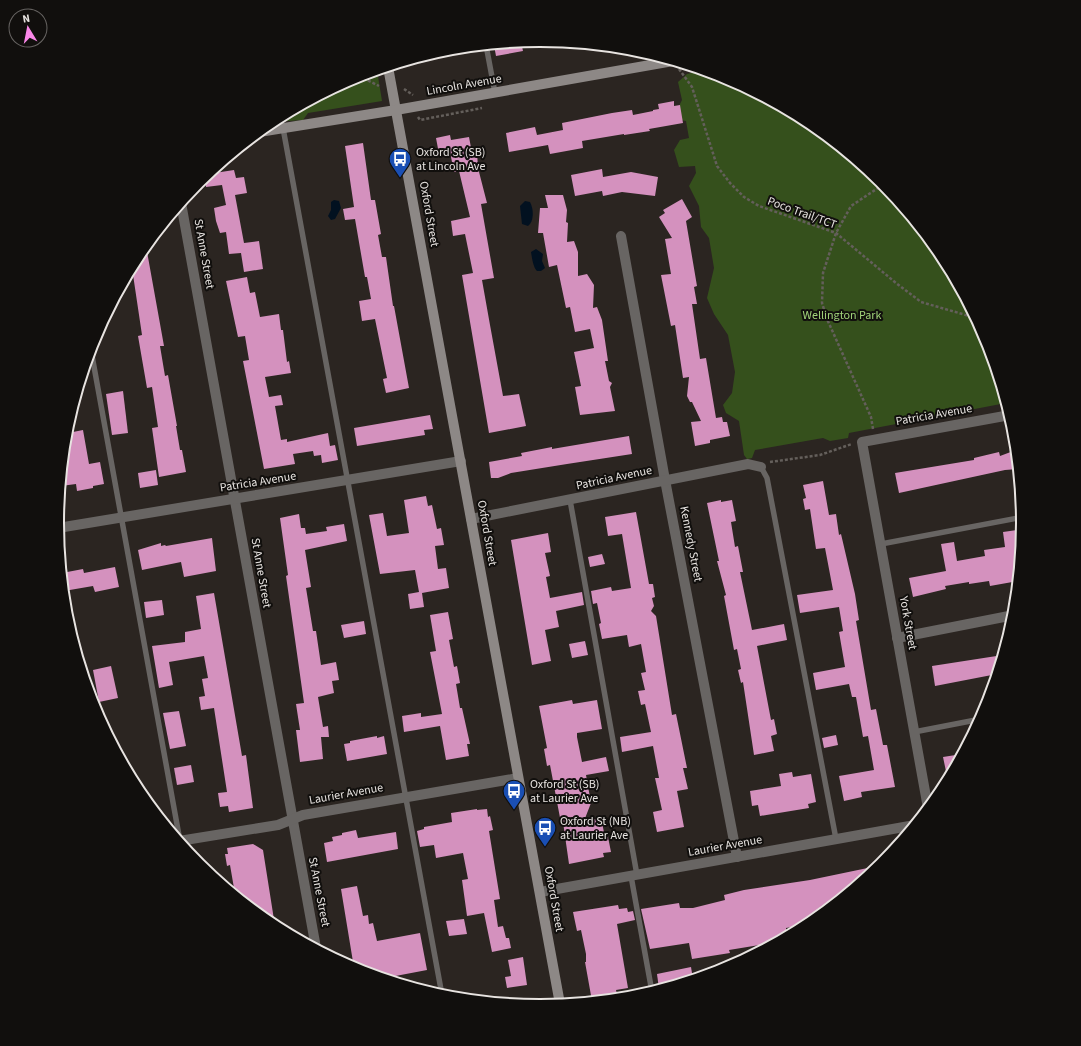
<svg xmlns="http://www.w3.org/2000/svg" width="1081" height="1046" viewBox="0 0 1081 1046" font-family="'Source Sans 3',sans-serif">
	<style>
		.green { fill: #35501c }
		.water { fill: #021120 }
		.building { fill: #d491be }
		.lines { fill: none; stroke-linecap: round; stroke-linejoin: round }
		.path { stroke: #645f5b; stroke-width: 2.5; stroke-dasharray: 3 2; stroke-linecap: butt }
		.lane { stroke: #686563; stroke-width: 5.5 }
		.street { stroke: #686563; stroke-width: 10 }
		.secondary { stroke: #8d8886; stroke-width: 10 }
		.labels { text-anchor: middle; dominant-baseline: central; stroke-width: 4; stroke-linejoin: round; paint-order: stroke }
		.street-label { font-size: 12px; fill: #e8e4e1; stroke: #110f0d }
		.poi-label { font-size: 12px; fill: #e8e4e1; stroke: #110f0d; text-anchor: start }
		.park-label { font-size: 12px; fill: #a1d379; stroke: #110f0d }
		.rim { fill: none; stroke: #e8e4e1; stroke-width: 2 }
	</style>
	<rect width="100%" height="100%" fill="#2b2521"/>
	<!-- green -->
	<g class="green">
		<path d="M377,70l5,31 -74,12 -5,7 -15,1 -9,-3 77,-41z"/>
		<path d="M704,70l22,7 83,45 73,60 60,73 45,83 19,65 -157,30 -1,5 -18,3 -7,-3 -68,12 -3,8 -5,1 -3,-4 -5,-34 -13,-8 -3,-8 9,-12 3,-21 -7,-37 -14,-21 -7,-16 7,-30 -5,-30 -8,-11 -2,-21 -10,-20 7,-13 -1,-7 -16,1 -5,-17 6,-10 9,-2 -3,-17 -5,-1 -4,-10 5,-10 -4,-18 9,-8z"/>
	</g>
	<!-- water -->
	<g class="water">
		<path d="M334,200l5,1 2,7 -6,11 -4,1 -3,-4 3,-6v-8z"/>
		<path d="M525,201l5,1c4,7 4,20 -2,24l-6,-2 -2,-18z"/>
		<path d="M536,249l7,5 -1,7 3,7 -4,3h-4c-4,-4 -5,-13 -6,-19z"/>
	</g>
	<!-- building -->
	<g class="building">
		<path d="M521,42l2,9 -27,5 -2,-11z"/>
		<path d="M674,101v5l6,-1 3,18 -34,6 1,2 -26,4v-1l-42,7 1,7 -33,6 -2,-9 -39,7 -3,-19 29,-6 2,8 26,-5 -1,-7 50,-10 20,-3 1,5 20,-4v-1l6,-1 -1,-5z"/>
		<path d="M450,135l1,5 18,-3 3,16 5,-1 1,16 9,35 -6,1 13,74 -12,2 8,45 13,71 16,-2 7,32 -37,7 -27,-158 11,-2 -8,-39 -12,2 -2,-15 19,-4 -11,-46 -5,1 -4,-20 -11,2 -3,-16z"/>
		<path d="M363,143l8,57h4l6,34 -3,1 4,22h4l7,49h1l15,82 -23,5 -3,-14 4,-1 -12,-59 -13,2 -3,-20 12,-2 -4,-22h-2l-10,-58 -10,1 -2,-11 11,-2 -9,-61z"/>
		<path d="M602,169l1,8 28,-5 27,5 -3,19 -33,-4 -19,4 -1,-5 -27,5 -4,-21z"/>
		<path d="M234,170l2,8 8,-1 3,16 -12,2 9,48 15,-2 4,28 -19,3 -3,-19 -12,1 -3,-22 -6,1 -4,-12 -2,-13 12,-3 -4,-20 -16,2 -1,-10 3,-3z"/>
		<path d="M545,195h18l4,15 -1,12 2,1 -1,19 7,-1 4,11v24l9,-2 7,11 -1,23 4,-1 5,13 6,41h-3l4,20 3,2 -2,4 5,24 -35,4 -5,-28 6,-1 -7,-34 20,-4 -4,-19 -15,3 -5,-25 -4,1 -9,-43 -8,2 -6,-34h-5l2,-25h8z"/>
		<path d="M682,199l10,18 -6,4 11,65 -3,1 3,17h-5l8,55 6,-1 10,60 6,-1 1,5h4l3,14 -20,4v3l-15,3 -4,-24 10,-1 -9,-19h-2l-3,-6 2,-19 -6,1 -8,-53 -4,1 -10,-51 10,-1 -6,-35 7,-1 -13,-21 6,-4 -2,-3z"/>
		<path d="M146,246l18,100h-4l5,30 3,-1 9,51h-1l4,24h2l4,22 -27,5 -7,-49 6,-1 -6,-40 -5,1 -9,-52 4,-1 -10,-67z"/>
		<path d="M247,277l3,16 5,-1 5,25 19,-3 2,16h2l4,32 2,-1 2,12 -26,4 4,20 12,-2 2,10 -8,1 6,34 6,-1v3l41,-9 2,13 5,-1 3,15 -16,3 -1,-8 -7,1 -1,-5 -20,3 2,10 -31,5 -21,-108 6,-1 -4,-24 -7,1 -12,-56z"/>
		<path d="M123,391l5,42 -16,2 -6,-41z"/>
		<path d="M430,415l3,14 -9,1 1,5 -68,11 -3,-18z"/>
		<path d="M83,430l6,34 11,-2 4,22 -11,2v2l-16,3 -1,-7 -15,2 5,-47h3l-1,-6z"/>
		<path d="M629,436l3,18 -65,10 -56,9 -13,5h-7l-2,-16 33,-6 -1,-3 31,-6v2z"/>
		<path d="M1016,450l2,19 -13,1 -106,23 -4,-20 79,-13v-2l25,-6 1,4z"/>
		<path d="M156,470l2,15 -18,3 -2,-15z"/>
		<path d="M823,481l6,34 7,-1 3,21 2,-1 14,60 4,26 -3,1 15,89 5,-1 7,36h4l8,42 -34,5 1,5 -18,4 -5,-25 35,-6 -6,-34 -5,1 -7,-40h-4l-3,-13 -33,6 -3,-17 32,-6 -6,-35 4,-1 -4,-24 -39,6 -3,-18 36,-5 -8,-42 -9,1 -6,-40 -5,1 -2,-11 3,-1 -3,-13z"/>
		<path d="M426,496l2,10 4,-1 5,24 4,-1 3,17 -9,1 3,23 8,-1 3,20 -27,5 2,14 -14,2 -2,-15 11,-2 -4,-22 -35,4 -11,-59 14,-2 4,23 22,-3 -5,-33z"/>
		<path d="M721,500v2l11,-2 4,21 -5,1 4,25 3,-1 5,26h-3l12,58 32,-6 3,16 -30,6 14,74 3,-1 3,15 -6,2 3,15 -20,4 -11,-73 -2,1 -3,-13 3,-1 -4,-20 -3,1 -10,-54 2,-1 -9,-34h2l-12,-58z"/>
		<path d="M636,512l13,72h4l2,13 -3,1 2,8 -3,5 5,5 16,99 4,-1 11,54h-4l5,21 -11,2 7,36 -27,5 -4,-20 9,-2 -7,-32h4l-6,-32 -31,6 -2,-15 31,-5 -6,-28 -4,1 -3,-14 7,-1 -4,-17 5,-1 -5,-28 -12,3 -2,-12 -25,4 -3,-15 2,-1 -4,-20 -4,1 -2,-13 20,-4 1,4 19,-3 -9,-54 -14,2 -3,-19z"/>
		<path d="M299,514l2,14h4l1,6 21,-3 -1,-4 18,-3 3,17 -42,9 6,37 -5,1 7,43h3l5,34 15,-3 3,18 -7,1 2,12 -16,4 5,30 5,-1 1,11h-8l2,22 -23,3 -4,-32h4l-4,-26 8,-1 -18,-127 2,-1 -8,-57z"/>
		<path d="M1017,530l4,21 -3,30 -28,5 -1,-5 -20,3v-2l-24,4 1,3 -33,8 -4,-19 37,-7 -5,-27 13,-2 3,19 28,-5 -1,-6 21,-3 -2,-15z"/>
		<path d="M548,533l3,19 -6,1 5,23 -4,1 4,21 32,-6 2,13 -28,6 3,16 -14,3 6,31 -19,4 -21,-125z"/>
		<path d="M212,538l4,33 -32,6 -3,-15 -39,8 -4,-20 23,-7v3l4,-1 1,1z"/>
		<path d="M602,554l3,10 -15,3 -2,-10z"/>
		<path d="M115,567l4,20 -24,5 -2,-6 -29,5 -2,-18 21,-4 1,4z"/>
		<path d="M214,593l28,163 4,-1 7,53 -24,4 -1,-6 -8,1 -2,-14 9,-1 -13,-84 -13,2 -2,-13 6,-1 -3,-17 6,-1 -4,-22 -35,6 4,23 -14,3 -7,-42 33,-4v-10l16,-3 -5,-33z"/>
		<path d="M162,600l2,15 -18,3 -2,-16z"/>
		<path d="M448,612l5,27 -4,1 5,27 3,-1 3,17 -4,1 4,24h2l8,36h-3l2,12 -23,4 -6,-34 -36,6 -2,-16 19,-3v4l21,-3 -12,-62 6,-1 -6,-36z"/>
		<path d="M364,621l2,13 -22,4 -3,-13z"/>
		<path d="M585,641l3,14 -16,3 -3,-14z"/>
		<path d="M1003,655l-6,19 -62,12 -3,-20z"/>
		<path d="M111,666l7,32 -19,4 -6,-32z"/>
		<path d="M572,700l1,4 24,-4 5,29 -25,4v4l5,25 24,-5 3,14 -23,4 5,28 -7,18 17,-3 4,19h3l3,15 -8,1 1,4 -35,7 -6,-42 -2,1 -11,-58 -3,1 -3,-17 3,-1 -8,-42z"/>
		<path d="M179,711l7,35 -16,3 -7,-36z"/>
		<path d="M836,735l2,10 -14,3 -2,-10z"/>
		<path d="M377,736v2l7,-2 3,18 -40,7 -3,-17 6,-1v-2z"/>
		<path d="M962,754l-8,15 -6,12 -5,-24z"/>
		<path d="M191,765l3,17 -17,3 -3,-17z"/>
		<path d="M792,772l1,5 18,-3 5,28 -8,2 1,4 -49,8 -2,-11 -6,1 -2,-15 31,-5 -2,-12z"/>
		<path d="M477,809v1l10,-1 1,8 2,-1 3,14 -4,1 11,68 -6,1 4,27 5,-1 3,12h3l2,10 -19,4 -8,-39 -17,3 -5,-36 6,-1 -5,-26 -27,5 -2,-13 -14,2 -3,-16 7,-2v-2l28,-5 -1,-9z"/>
		<path d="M356,830l2,8 38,-6 2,17 -71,13 -3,-19 9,-2 -1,-4 10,-2v-2z"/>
		<path d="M253,844l10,6 12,76 -40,-32 -5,-29 -3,1 -2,-12h3l-1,-6z"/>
		<path d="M882,865l-52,42 -8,2 1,4 -14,11 -23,4v4l-6,2 1,5 -4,3 -48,8 1,3 -38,6 -3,-16 -39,6 -9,-40 38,-6 1,5h13l32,-8 -1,-5 20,-5 66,-10z"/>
		<path d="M357,886l6,30 5,-1 1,9 4,-1 4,18 43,-8 7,37 -42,8 -31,-10 -13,-79z"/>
		<path d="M618,905l1,4 8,-1 1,4 5,-1 2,9 -18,4 11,64 -12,2 2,8 -26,3 -7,-39h1v-8l-5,-24 -4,1 -4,-19z"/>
		<path d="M464,919l3,15 -18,2 -3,-15z"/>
		<path d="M523,957l4,28 -20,3 -2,-11 6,-1 -3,-16z"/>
		<path d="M691,967l2,12 -34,10 -2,-15z"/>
	</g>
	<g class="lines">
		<!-- path -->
		<g class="path">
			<path d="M679,69l13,18 25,79 13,17 14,14 15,9 77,27 60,50 25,19 55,16"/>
			<path d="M359,76l20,10"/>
			<path d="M404,89l9,6"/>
			<path d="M418,117l2,3 62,-12"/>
			<path d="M873,429l-2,-12 -44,-98 -5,-16 1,-30 13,-40 15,-27 33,-22"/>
			<path d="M770,462l50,-7 32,-11"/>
		</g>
		<!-- lane -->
		<g class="lane">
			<path d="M486,45l9,48"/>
			<path d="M283,128l159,867"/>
			<path d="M91,350l89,491"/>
			<path d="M761,467l6,11 69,361"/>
			<path d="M570,500l67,375"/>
			<path d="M881,544l142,-27"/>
			<path d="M914,732l67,-13"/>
			<path d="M631,876l21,116"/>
		</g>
		<!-- street -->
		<g class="street">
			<path d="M181,203l135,745"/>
			<path d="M621,236l44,244 72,377"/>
			<path d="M471,519l277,-55 13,3"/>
			<path d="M58,528l403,-67"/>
			<path d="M897,638l117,-23"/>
			<path d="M928,808l-66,-366 148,-27"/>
			<path d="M179,841l99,-16 25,-10 215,-37"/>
			<path d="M540,892l375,-67"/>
		</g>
		<!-- secondary -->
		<g class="secondary">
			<path d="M388,67l172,937"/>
			<path d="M259,132l137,-22 277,-49"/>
		</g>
	</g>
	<!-- icons -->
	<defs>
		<g id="bus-pin" transform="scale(1.15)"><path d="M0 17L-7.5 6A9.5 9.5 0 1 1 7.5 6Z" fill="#1a4fb4" stroke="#110f0d"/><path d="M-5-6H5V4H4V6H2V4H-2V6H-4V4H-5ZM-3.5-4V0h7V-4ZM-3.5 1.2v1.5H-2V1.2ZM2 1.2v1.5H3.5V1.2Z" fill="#fff"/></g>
	</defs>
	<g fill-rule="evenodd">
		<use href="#bus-pin" x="400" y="159"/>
		<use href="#bus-pin" x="514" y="791"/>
		<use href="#bus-pin" x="545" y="828"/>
	</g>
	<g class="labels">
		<!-- street labels -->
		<g class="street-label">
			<text transform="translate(464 85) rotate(-10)">Lincoln Avenue</text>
			<text transform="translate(802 213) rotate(20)">Poco Trail/TCT</text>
			<text transform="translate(429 214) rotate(80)">Oxford Street</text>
			<text transform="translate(204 254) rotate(80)">St Anne Street</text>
			<text transform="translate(934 415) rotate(-10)">Patricia Avenue</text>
			<text transform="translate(614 478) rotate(-12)">Patricia Avenue</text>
			<text transform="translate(258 482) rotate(-9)">Patricia Avenue</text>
			<text transform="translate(487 533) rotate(80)">Oxford Street</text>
			<text transform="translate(691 544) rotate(79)">Kennedy Street</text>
			<text transform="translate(261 573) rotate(80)">St Anne Street</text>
			<text transform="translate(908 623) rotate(80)">York Street</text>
			<text transform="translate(346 794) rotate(-10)">Laurier Avenue</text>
			<text transform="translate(725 846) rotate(-10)">Laurier Avenue</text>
			<text transform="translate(319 892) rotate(79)">St Anne Street</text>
			<text transform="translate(554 899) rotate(80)">Oxford Street</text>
		</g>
		<!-- poi labels -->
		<g class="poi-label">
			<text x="416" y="152">Oxford St (SB)<tspan x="416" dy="14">at Lincoln Ave</tspan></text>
			<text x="530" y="784">Oxford St (SB)<tspan x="530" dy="14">at Laurier Ave</tspan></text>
			<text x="560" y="821">Oxford St (NB)<tspan x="560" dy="14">at Laurier Ave</tspan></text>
		</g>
		<!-- park labels -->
		<g class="park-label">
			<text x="842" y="315">Wellington Park</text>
		</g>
	</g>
	<!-- crop -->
	<path d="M0 0H1081V1046H0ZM64 523a476 476 0 1 1 952 0a476 476 0 1 1-952 0Z" fill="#110f0d" fill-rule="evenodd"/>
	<path class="rim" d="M64 523a476 476 0 1 1 952 0a476 476 0 1 1-952 0Z"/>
	<!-- north arrow -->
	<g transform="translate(28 28) rotate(350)"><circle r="19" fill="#110f0d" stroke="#676462"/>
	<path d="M0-3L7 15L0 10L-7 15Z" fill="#fa87e8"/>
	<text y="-6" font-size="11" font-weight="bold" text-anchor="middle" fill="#e8e4e1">N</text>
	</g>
</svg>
